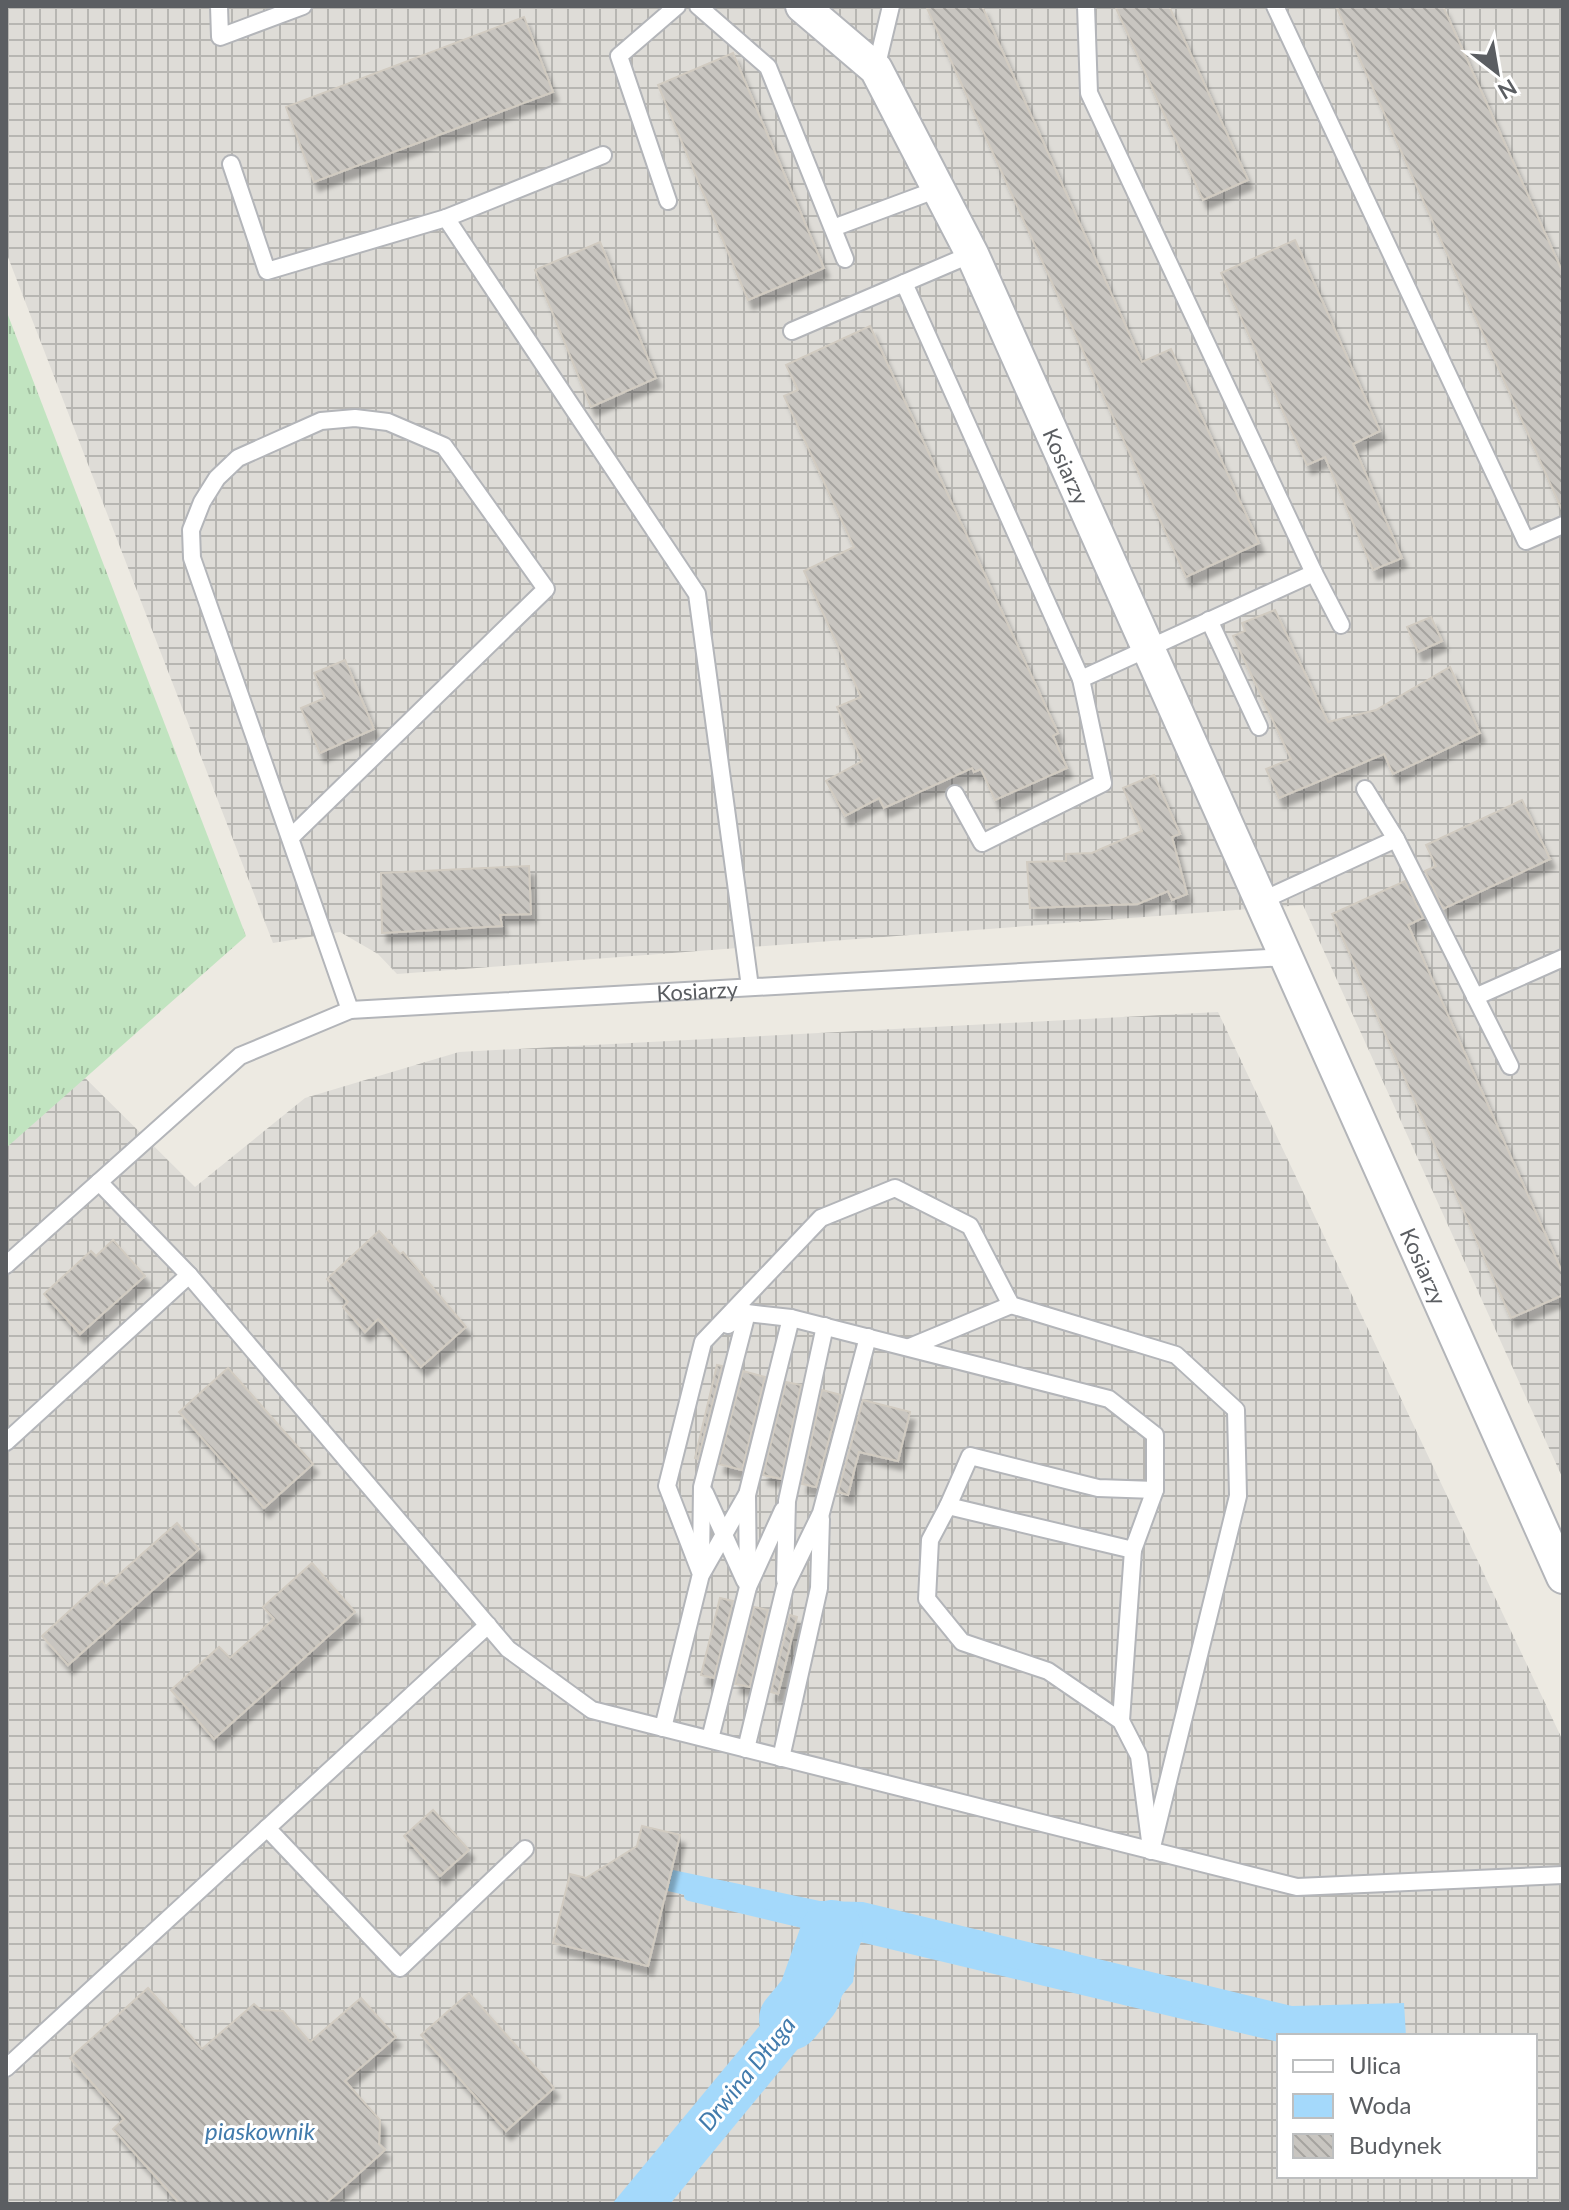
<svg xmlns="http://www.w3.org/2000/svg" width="1569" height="2210" viewBox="0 0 1569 2210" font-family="Lato,sans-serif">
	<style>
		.industrial { fill: url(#industrial-grid); fill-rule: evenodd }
		.grass { fill: url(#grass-tufts) }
		.water { fill: #a4d9fb }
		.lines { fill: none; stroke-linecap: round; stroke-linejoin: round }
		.stream { stroke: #a4d9fb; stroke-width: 10 }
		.river { stroke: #a4d9fb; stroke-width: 62 }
		.building { fill: url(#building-back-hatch); stroke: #d1cbc1; stroke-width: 2; filter: url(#shadow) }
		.service-casing { stroke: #b3b5b9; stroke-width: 20 }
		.minor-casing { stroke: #b3b5b9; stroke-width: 36 }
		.service { stroke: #fff; stroke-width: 16 }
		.minor { stroke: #fff; stroke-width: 32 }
		.labels { text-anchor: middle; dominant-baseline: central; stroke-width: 6; stroke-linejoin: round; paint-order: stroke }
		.street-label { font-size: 22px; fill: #5b5e62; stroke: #fff }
		.water-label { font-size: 24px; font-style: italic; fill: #427bac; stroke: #fff }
	</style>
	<defs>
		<pattern id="industrial-grid" width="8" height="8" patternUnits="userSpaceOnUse" patternTransform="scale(2)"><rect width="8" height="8" fill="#dedcd7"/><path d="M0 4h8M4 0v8" fill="none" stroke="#b7b6b2"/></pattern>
		<pattern id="grass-tufts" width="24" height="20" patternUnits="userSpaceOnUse" patternTransform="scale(2)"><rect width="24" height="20" fill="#c1e4c0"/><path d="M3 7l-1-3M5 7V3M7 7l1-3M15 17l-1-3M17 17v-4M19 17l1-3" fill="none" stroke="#a0bc9f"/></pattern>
		<pattern id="building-back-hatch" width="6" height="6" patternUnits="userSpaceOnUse" patternTransform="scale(2)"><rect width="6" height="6" fill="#c8c5c0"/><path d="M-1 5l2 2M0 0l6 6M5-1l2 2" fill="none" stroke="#a5a39f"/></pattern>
		<filter id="shadow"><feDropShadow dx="5" dy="9" stdDeviation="2" flood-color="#0004"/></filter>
	</defs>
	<rect width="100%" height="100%" fill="#edeae2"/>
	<!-- industrial -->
	<g class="industrial">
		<path d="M6,6h1557v1473l-260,-574 -906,69 -19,-20 -38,-22 -67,11 -267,-691z"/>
		<path d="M1218,1012l345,729v463h-1557v-1106l52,-47 137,136 110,-89 154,-46zM1279,2036h256v140h-256z"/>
	</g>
	<!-- grass -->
	<path class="grass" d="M6,310l240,626 -240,212z"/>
	<!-- water -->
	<g class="water">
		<path d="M673,1870l147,31 43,1 429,104 112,-3 2,33 -127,1 -611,-146z"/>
		<path d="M829,1942l28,6 -4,34 -183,222h-58z"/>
	</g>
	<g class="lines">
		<!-- stream -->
		<path class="stream" d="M689,1896l590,141"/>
		<!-- river -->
		<path class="river" d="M790,2019l19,-23 23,-65"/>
	</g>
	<!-- building -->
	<g class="building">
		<path d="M926,6h56l160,356 29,-13 88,194 -73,34z"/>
		<path d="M1115,6h54l79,174 -45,20z"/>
		<path d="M1336,6h107l120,267v239z"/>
		<path d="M524,17l29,75 -239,90 -28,-75z"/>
		<path d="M733,53l91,215 -76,32 -90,-215z"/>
		<path d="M1295,240l85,191 -27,13 49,114 -29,12 -48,-113 -18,8 -86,-192z"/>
		<path d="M600,242l56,136 -65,29 -56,-137z"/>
		<path d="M870,326l188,407 -5,3 14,32 -72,32 -14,-31 -7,3 -2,-4 -88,40 -5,-10 -34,18 -19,-35 36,-20 -25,-54 24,-10 -57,-126 50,-24 -70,-151 14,-6 -12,-25z"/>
		<path d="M1275,610l53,112 48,-12 74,-43 30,66 -87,41 -9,-20 -105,44 -13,-29 25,-10 -58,-123 12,-5 -3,-8z"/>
		<path d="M1431,617l11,24 -24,11 -11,-25z"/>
		<path d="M345,660l29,69 -54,24 -19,-45 24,-10 -11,-25z"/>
		<path d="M1154,775l26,59 -8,3 15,57 -15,6 -4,-9 -30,13 -108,4 -3,-46 39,-1v-7l26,-1 50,-22 -19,-43z"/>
		<path d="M1522,800l28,59 -107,50 -18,-38 11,-5 -10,-21z"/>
		<path d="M529,866l2,48 -31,1 2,11 -120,7 -1,-60z"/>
		<path d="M1405,881l18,37 -15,7 155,349v21l-52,23 -179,-404z"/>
		<path d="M379,1231l21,23 3,-2 63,75 -45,40 -43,-48 -13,13 -22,-25 5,-5 -21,-23z"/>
		<path d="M113,1240l32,36 -65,58 -36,-40 47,-43 5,5z"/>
		<path d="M717,1365l5,1 -24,93 -3,-1z"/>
		<path d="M228,1368l85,96 -49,44 -85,-96z"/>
		<path d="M743,1371l22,6 -23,93 -23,-6z"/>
		<path d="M786,1382l15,3 -20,94 -18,-4z"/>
		<path d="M822,1390l19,5 -25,92 -14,-3z"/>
		<path d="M863,1400l47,12 -12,49 -39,-9 -11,43 -10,-3z"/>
		<path d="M177,1523l22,26 -131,116 -26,-29 60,-55 4,5z"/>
		<path d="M312,1563l43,49 -141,127 -43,-49 48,-43 11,11 44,-39 -11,-12z"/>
		<path d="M720,1598l13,3 -19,77 -13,-3z"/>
		<path d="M754,1607l14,3 -18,77 -15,-3z"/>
		<path d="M790,1615l7,2 -19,77 -7,-2z"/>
		<path d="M433,1810l36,40 -29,26 -36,-40z"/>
		<path d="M642,1826l38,9 -32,131 -95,-23 17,-69 16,4 51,-32z"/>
		<path d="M148,1988l54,61 52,-45 7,6 22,1 27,31 51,-44 35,39 -51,44 35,39 -1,24 6,6 -60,54h-145l-67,-75 11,-10 -54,-61z"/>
		<path d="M469,1993l85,95 -48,43 -85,-96z"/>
	</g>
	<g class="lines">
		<!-- service casing -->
		<g class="service-casing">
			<g id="service">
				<path d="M219,6l1,31 83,-31"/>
				<path d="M698,6l70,61 77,192"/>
				<path d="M1275,6l251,535 37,-16"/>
				<path d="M876,69l15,-63"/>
				<path d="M231,164l36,107 179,-53 251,376 53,393"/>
				<path d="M668,201l-49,-145 58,-50"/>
				<path d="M446,218l157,-63"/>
				<path d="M833,228l105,-39"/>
				<path d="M904,283l68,-29"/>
				<path d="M792,331l112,-48 177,396"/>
				<path d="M1314,573l27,52"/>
				<path d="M1209,620l50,107"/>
				<path d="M1365,789l31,50"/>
				<path d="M955,794l27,49 121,-60 -22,-104 233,-106 -225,-480 -3,-87"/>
				<path d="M290,838l256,-249 -102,-143 -56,-24 -33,-4 -34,3 -83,37 -21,20 -15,24 -11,28 1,28 158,452"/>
				<path d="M1261,901l135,-62 114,227"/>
				<path d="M1475,997l88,-39"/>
				<path id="s1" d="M99,1182l141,-126 110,-46 936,-53"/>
				<path d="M6,1265l93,-83 90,93"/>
				<path d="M728,1325l19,-12 44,5 318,81 46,36v55l-22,60 -185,-44 -18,34 -3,59 35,43 86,29 73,50 18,35 11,85"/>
				<path d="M910,1347l101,-42"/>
				<path d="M6,1442l183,-167 319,374 84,61 705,177 266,-12"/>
				<path d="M705,1493l40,88"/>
				<path d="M948,1506l22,-50 128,32 57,2"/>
				<path d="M701,1566l1,-79 45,-174"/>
				<path d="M702,1573l44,-77"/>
				<path d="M785,1580l2,-79 38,-175"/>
				<path d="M748,1587l-1,-92 44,-177"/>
				<path d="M1121,1721l12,-171"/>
				<path d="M663,1728l38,-154 -34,-88 36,-144 118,-124 74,-30 75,38 41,79 165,50 60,55 2,86 -87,355"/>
				<path d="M710,1739l38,-152 35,-77"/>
				<path d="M746,1749l39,-162 36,-74 47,-176"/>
				<path d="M781,1758l38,-170 2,-69"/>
				<path d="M267,1828l133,140 125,-119"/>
				<path d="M6,2068l482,-443"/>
			</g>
		</g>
		<!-- minor casing -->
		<g class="minor-casing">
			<g id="minor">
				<path id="s2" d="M802,6l74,63 96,185 591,1323"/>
			</g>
		</g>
		<!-- service -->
		<use href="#service" class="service"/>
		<!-- minor -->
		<use href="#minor" class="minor"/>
	</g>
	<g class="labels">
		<!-- street labels -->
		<g class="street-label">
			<text stroke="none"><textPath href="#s2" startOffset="538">Kosiarzy</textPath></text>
			<text stroke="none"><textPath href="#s1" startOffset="656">Kosiarzy</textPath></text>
			<text stroke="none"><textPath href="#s2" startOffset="1414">Kosiarzy</textPath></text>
		</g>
		<!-- water labels -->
		<g class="water-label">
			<text transform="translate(746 2073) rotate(-51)">Drwina Długa</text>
			<text x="260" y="2130">piaskownik</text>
		</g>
	</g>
	<!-- border -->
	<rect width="1569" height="2210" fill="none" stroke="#5b5e62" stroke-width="16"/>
	<!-- legend -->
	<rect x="1277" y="2034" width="260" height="144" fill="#ffffff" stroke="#bdbfc0" stroke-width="2"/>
	<rect x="1293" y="2060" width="40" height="12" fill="#ffffff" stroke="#bdbfc0" stroke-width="2"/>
	<text x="1349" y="2074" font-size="24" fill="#5b5e62">Ulica</text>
	<rect x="1293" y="2094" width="40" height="24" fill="#a4d9fb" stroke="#bdbfc0" stroke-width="2"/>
	<text x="1349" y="2114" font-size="24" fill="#5b5e62">Woda</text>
	<rect x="1293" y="2134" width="40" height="24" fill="url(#building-back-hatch)" stroke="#bdbfc0" stroke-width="2"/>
	<text x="1349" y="2154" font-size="24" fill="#5b5e62">Budynek</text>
	<!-- north arrow -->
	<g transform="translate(1497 72) rotate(149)" stroke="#ffffff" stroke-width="6" paint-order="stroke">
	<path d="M0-6L14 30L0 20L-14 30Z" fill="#5b5e62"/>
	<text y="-12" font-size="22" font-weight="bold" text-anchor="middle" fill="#5b5e62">N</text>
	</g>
</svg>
